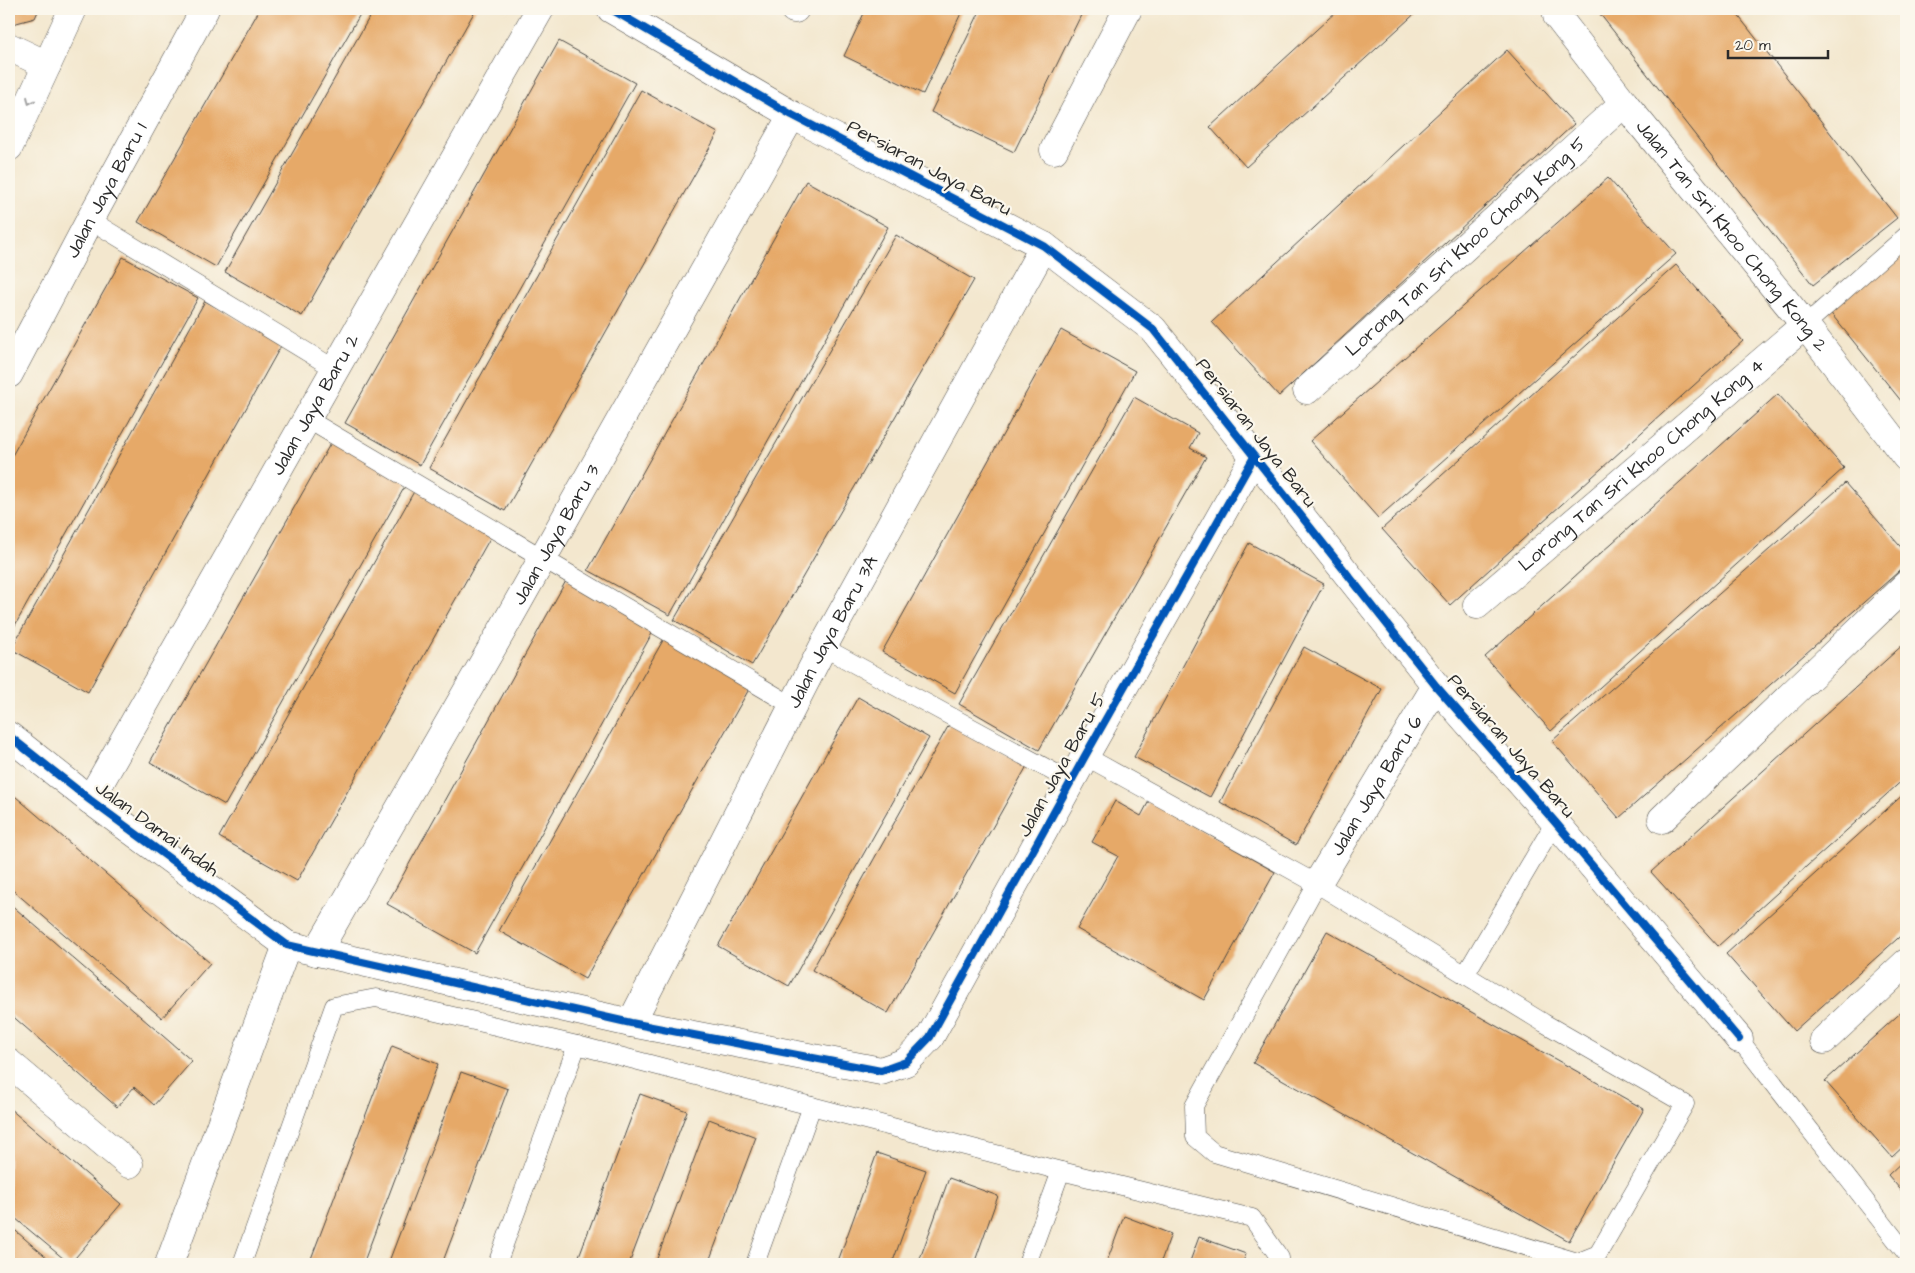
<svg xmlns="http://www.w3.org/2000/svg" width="1915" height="1273" viewBox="0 0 1915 1273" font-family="'Architects Daughter',sans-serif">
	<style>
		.building { fill: #e6a968 }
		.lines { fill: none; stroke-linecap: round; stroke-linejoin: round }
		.service-casing { stroke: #494743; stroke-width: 19 }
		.minor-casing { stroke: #494743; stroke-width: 29 }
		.service { stroke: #fff; stroke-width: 18 }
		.minor { stroke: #fff; stroke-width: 28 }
		.cycleway-casing { stroke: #fbf7ec; stroke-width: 11 }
		.cycleway { stroke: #0057b8; stroke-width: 8 }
		.oneway { stroke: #a0a0a0 }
		.labels { text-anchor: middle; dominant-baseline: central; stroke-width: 4.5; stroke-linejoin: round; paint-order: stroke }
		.street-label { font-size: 19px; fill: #2b2b2b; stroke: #fbf7ec }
	</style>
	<rect width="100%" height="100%" fill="#fbf7ec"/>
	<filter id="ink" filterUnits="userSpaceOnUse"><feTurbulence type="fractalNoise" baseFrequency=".02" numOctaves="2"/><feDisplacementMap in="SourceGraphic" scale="10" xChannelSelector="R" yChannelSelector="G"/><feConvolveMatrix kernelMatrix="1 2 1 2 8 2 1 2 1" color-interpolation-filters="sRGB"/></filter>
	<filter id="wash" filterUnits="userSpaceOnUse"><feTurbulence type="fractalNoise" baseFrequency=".0096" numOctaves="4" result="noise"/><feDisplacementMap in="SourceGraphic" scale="20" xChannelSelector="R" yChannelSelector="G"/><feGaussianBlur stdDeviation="1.12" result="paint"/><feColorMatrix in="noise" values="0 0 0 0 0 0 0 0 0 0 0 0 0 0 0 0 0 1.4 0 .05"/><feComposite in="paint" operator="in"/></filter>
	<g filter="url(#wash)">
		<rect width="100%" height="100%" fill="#f3e7ce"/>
		<g id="blocks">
			<!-- building -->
			<g class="building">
				<path d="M9,9h30l-4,9 -26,7z"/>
				<path d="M260,9h103l-147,258 -78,-45z"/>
				<path d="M374,9h102l-174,307 -77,-44z"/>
				<path d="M866,9h97l-40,85 -79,-38z"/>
				<path d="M981,9h103l-70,143 -83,-40z"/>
				<path d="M1339,9h81l-174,158 -36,-40z"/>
				<path d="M1596,9h137l164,209 -84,67z"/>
				<path d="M559,41l76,42 -215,382 -75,-42z"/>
				<path d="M1507,50l67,74 -295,272 -67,-74z"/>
				<path d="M641,90l77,43 -213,378 -76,-43z"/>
				<path d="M1608,178l68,76 -298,264 -68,-77z"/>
				<path d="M806,181l82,46 -218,388 -82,-45z"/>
				<path d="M896,235l78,45 -222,385 -78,-45z"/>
				<path d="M1906,247v160l-77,-96z"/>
				<path d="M123,257l75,41 -189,338v-175z"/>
				<path d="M1676,265l67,76 -293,264 -68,-76z"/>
				<path d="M205,301l77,43 -194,348 -77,-43z"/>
				<path d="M1061,330l74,41 -180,322 -73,-41z"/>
				<path d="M1778,394l66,74 -293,263 -66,-74z"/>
				<path d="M1134,397l64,36 -8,15 16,9 -167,293 -80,-46z"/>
				<path d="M333,439l75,42 -183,324 -75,-43z"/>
				<path d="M1845,483l61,70v12l-287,253 -67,-77z"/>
				<path d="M416,488l78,43 -197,350 -78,-44z"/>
				<path d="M1249,543l75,41 -114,213 -76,-40z"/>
				<path d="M567,579l88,49 -180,325 -88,-49z"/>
				<path d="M666,635l86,49 -167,295 -86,-48z"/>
				<path d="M1906,642v135l-188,169 -67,-74z"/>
				<path d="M1304,647l78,42 -86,156 -76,-43z"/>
				<path d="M858,697l71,41 -140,248 -71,-40z"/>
				<path d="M950,723l77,43 -139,247 -76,-43z"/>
				<path d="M9,791l201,172 -48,55 -153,-131z"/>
				<path d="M1906,792v139l-112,100 -68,-77z"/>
				<path d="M1115,801l26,15 8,-15 126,71 -71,128 -127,-71 41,-73 -26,-14z"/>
				<path d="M9,903l183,158 -38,44 -20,-18 -17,20 -108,-94z"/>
				<path d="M1327,931l317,178 -75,132 -316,-178z"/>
				<path d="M1906,1008v136l-14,13 -67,-76z"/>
				<path d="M392,1046l46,18 -75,200h-54z"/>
				<path d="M461,1072l47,17 -66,175h-54z"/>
				<path d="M640,1094l47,17 -58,153h-53z"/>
				<path d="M9,1108l112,96 -51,60 -61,-51z"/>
				<path d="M709,1119l47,18 -48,127h-53z"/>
				<path d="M877,1153l49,17 -34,94h-55z"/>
				<path d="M1906,1158v38l-18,-21z"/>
				<path d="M949,1178l49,18 -24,68h-56z"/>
				<path d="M1124,1216l47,18 -11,30h-54z"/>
				<path d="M9,1225l23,20 23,19h-46z"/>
				<path d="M1199,1237l47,17 -4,10h-53z"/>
			</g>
		</g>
	</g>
	<g filter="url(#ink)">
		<use href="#blocks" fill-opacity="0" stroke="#494743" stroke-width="1"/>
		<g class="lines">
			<!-- service casing -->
			<g class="service-casing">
				<g id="service">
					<path d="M90,220l245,149"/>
					<path d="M1805,325l101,-89"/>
					<path d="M307,419l486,287"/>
					<path d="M823,647l249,135"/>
					<path d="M1085,756l232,128"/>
					<path d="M1317,884l227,139 141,81 -87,150 -20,8 -364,-109 -19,-16 -1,-31z"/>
					<path d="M1465,975l90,-153"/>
					<path d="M1739,1039l167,214"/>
					<path d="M242,1264l92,-258 42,-8 201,47 484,126 191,47 28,40 -3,6"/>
					<path d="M497,1264l80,-219"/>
					<path d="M755,1264l57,-158"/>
					<path d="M1027,1264l34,-93"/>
				</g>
			</g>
			<!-- minor casing -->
			<g class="minor-casing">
				<g id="minor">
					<path d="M611,9l181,106 252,131 109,83 283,357 119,136 184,217"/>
					<path d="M794,9h1"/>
					<path id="s1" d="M1557,16l67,87 181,222 101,132"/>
					<path d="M9,47l38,18"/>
					<path d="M9,147l64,-138"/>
					<path d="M1054,150l74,-141"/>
					<path id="s2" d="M9,374l81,-154 115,-211"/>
					<path id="s3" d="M1307,390l317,-287"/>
					<path id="s4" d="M1477,605l328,-280"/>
					<path d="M9,736l81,64 197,145 344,78 250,48 25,-9 24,-25 155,-281 169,-299"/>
					<path id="s5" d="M90,800l450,-791"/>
					<path d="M1662,819l244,-234"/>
					<path id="s6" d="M1317,884l119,-198"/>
					<path id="s7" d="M317,952l187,-325 288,-512"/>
					<path id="s8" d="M631,1023l192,-376 221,-401"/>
					<path d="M1824,1040l82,-77"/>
					<path d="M9,1063l120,101"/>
					<path d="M169,1264l118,-319"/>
				</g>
			</g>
			<!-- service -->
			<use href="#service" class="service"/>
			<!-- minor -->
			<use href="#minor" class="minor"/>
			<!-- cycleway casing -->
			<g class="cycleway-casing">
				<g id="cycleway">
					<path d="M611,9l181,106 252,131 109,83 283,357 119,136 184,217"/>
					<path d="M9,736l81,64 197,145 344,78 250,48 25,-9 24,-25 155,-281 169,-299"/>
				</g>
			</g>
			<!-- cycleway -->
			<use href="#cycleway" class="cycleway"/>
		</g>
		<!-- one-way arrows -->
		<defs><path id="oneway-chevron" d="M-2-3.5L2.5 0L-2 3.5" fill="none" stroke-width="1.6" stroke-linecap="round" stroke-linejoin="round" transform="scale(1.25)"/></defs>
		<use class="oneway" href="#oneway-chevron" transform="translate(30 101) rotate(115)"/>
	</g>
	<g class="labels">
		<!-- street labels -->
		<g class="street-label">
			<text transform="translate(929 168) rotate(28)">Persiaran Jaya Baru</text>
			<text stroke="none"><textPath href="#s2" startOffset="208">Jalan Jaya Baru 1</textPath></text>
			<text stroke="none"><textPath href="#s1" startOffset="281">Jalan Tan Sri Khoo Chong Kong 2</textPath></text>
			<text stroke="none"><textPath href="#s3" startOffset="214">Lorong Tan Sri Khoo Chong Kong 5</textPath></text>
			<text stroke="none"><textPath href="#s5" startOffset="455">Jalan Jaya Baru 2</textPath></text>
			<text transform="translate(1256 433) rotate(52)">Persiaran Jaya Baru</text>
			<text stroke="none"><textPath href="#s4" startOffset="216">Lorong Tan Sri Khoo Chong Kong 4</textPath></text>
			<text stroke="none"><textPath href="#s7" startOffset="481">Jalan Jaya Baru 3</textPath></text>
			<text stroke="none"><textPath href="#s8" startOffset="440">Jalan Jaya Baru 3A</textPath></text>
			<text transform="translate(1511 746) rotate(49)">Persiaran Jaya Baru</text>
			<text transform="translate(1062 765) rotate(-61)">Jalan Jaya Baru 5</text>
			<text stroke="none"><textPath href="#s6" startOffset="115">Jalan Jaya Baru 6</textPath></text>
			<text transform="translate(157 829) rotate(36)">Jalan Damai Indah</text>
		</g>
	</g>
	<!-- margin -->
	<rect width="1915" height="1273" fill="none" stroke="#fbf7ec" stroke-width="30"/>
	<!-- scale -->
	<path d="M1728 50v8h100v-8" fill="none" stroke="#2b2b2b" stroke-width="2.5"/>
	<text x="1735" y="50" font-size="15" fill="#2b2b2b" stroke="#fbf7ec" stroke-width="4" paint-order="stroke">20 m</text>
</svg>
